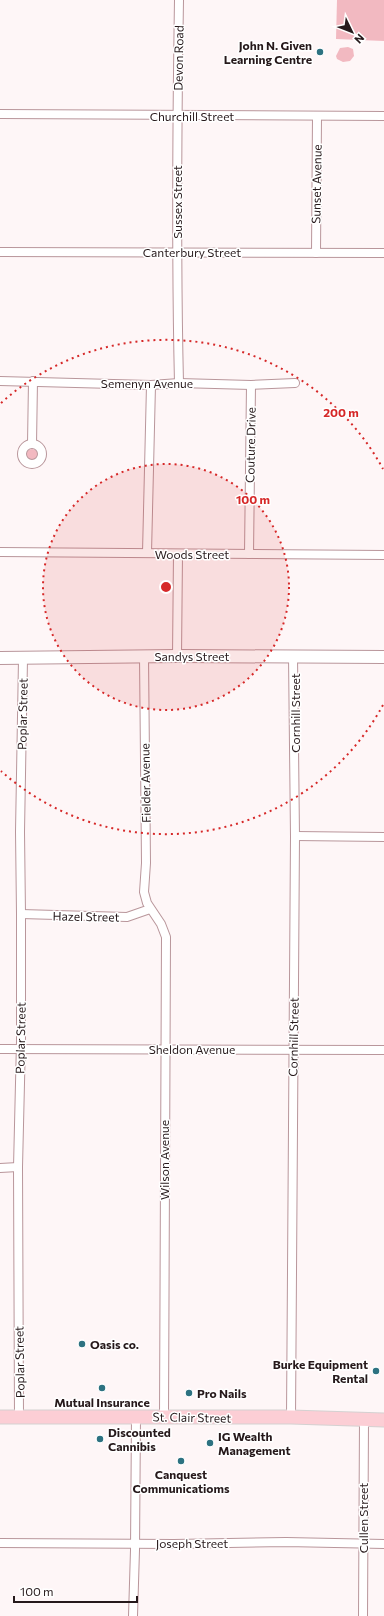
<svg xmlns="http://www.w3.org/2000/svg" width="384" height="1616" viewBox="0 0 384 1616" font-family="Commissioner,sans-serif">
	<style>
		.green { fill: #f2b9c1 }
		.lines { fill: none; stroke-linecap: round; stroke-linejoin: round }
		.street-casing { stroke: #b9969b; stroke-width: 10 }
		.secondary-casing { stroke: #b9969b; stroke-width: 14 }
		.primary-casing { stroke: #d4d1d1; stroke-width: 15 }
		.street { stroke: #fff; stroke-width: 8 }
		.secondary { stroke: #fff; stroke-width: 12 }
		.primary { stroke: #fcced5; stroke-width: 13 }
		.ring { fill: none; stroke: #d62828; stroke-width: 2; stroke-dasharray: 2 4 }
		.poi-dot { fill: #2d7281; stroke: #fff; stroke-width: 1.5 }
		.labels { text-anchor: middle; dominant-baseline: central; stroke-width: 3; stroke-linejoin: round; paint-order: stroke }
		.poi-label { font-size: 12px; font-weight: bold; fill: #26191b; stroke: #fff; text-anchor: start }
		.street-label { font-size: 12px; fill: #26191b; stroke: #fff }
		.centre { fill: #d62828; stroke: #fff; stroke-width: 2 }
		.ring-label { font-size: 12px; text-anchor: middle; font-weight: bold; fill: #d62828; stroke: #fff; stroke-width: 3; stroke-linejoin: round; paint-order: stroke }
	</style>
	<rect width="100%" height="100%" fill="#fef6f7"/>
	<!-- green -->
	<g class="green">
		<path d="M337,0h47v41l-48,-2z"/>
		<path d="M348,47l5,2 1,7 -4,5 -7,1 -6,-3 -1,-3 4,-8z"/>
		<circle cx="32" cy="455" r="6"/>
	</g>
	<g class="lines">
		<!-- street casing -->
		<g class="street-casing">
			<g id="street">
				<path d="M0,114l384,2"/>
				<path d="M0,252l384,1"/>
				<path d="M316,253l1,-137"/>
				<path d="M0,381l151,4 28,-2 72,2 44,-2"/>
				<path d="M179,383c-3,-127 -2,-255 0,-383"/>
				<circle cx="32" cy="454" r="10"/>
				<path d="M32,444l1,-63"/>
				<path d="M0,552l384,3"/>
				<path d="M147,553l4,-168"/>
				<path d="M249,554l2,-169"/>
				<path d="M144,656l2,207 -2,29 3,11 14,21 5,13 -2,479"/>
				<path d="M177,656l1,-102"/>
				<path d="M295,836l89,1"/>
				<path d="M21,914l106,3 23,-8"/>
				<path d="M0,1049l384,1"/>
				<path d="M0,1168l18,-1"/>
				<path d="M19,1417l-1,-250 3,-126v-127l-1,-82 3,-173"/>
				<path d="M291,1417l4,-581 -2,-180"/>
				<path d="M0,1543l174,1 112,-2 98,2"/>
				<path d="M133,1616l2,-66 1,-133"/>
				<path d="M363,1616l1,-196"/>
			</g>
		</g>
		<!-- secondary casing -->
		<g class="secondary-casing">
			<path id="secondary" d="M0,658l177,-2 207,1"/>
		</g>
		<!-- primary casing -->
		<g class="primary-casing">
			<path id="primary" d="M0,1417h291l93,3"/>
		</g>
		<!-- street -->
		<use href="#street" class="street"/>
		<!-- secondary -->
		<use href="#secondary" class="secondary"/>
		<!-- primary -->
		<use href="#primary" class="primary"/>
	</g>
	<!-- distance rings -->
	<circle cx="166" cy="587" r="123" fill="#d62828" fill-opacity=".12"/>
	<g class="ring">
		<circle cx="166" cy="587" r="123"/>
		<path d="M383 705A247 247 0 0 1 1 771M1 403A247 247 0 0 1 383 469"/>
	</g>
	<!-- markers -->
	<g class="poi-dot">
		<circle cx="320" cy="52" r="4"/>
		<circle cx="82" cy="1344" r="4"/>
		<circle cx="376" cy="1371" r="4"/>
		<circle cx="102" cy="1388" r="4"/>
		<circle cx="189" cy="1393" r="4"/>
		<circle cx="100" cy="1439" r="4"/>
		<circle cx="210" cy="1443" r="4"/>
		<circle cx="181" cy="1461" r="4"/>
	</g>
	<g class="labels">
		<!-- poi labels -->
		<g class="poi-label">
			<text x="312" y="45" text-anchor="end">John N. Given<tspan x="312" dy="14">Learning Centre</tspan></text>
			<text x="90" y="1344">Oasis co.</text>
			<text x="368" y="1364" text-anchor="end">Burke Equipment<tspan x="368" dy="14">Rental</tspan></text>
			<text x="197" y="1393">Pro Nails</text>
			<text x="102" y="1402" text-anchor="middle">Mutual Insurance</text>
			<text x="108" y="1432">Discounted<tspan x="108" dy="14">Cannibis</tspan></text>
			<text x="218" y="1436">IG Wealth<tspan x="218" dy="14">Management</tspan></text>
			<text x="181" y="1474" text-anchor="middle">Canquest<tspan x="181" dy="14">Communicatioms</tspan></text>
		</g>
		<!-- street labels -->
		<g class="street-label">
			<text transform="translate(178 58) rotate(-89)">Devon Road</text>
			<text x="192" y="116">Churchill Street</text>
			<text transform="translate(316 184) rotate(-89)">Sunset Avenue</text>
			<text transform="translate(177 202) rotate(-90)">Sussex Street</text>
			<text x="192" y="252">Canterbury Street</text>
			<text x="147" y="383">Semenyn Avenue</text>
			<text transform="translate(250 445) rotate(-89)">Couture Drive</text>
			<text x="192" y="554">Woods Street</text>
			<text x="192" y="656">Sandys Street</text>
			<text transform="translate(295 713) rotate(-90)">Cornhill Street</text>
			<text transform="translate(22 714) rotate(-89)">Poplar Street</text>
			<text transform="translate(145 783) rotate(-91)">Fielder Avenue</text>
			<text transform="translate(86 916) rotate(1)">Hazel Street</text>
			<text transform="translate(293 1037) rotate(-89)">Cornhill Street</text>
			<text transform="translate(20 1038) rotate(-89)">Poplar Street</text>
			<text x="192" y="1049">Sheldon Avenue</text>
			<text transform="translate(164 1160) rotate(-90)">Wilson Avenue</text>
			<text transform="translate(19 1362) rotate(-91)">Poplar Street</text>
			<text transform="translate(192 1417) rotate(1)">St. Clair Street</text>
			<text transform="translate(363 1518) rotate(-90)">Cullen Street</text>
			<text x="192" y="1543">Joseph Street</text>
		</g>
	</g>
	<circle cx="166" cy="587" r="6" class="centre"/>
	<g class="ring-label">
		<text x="341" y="417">200 m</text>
		<text x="253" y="504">100 m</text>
	</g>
	<!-- north arrow -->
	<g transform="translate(352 32) rotate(133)" stroke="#ffffff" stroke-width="3" paint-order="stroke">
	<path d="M0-3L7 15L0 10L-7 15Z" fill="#26191b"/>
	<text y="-6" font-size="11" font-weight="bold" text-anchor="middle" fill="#26191b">N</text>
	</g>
	<!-- scale -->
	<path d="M14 1596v6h123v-6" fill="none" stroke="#26191b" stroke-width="2"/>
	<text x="20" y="1596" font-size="12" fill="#26191b" stroke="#ffffff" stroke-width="3" paint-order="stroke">100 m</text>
</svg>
